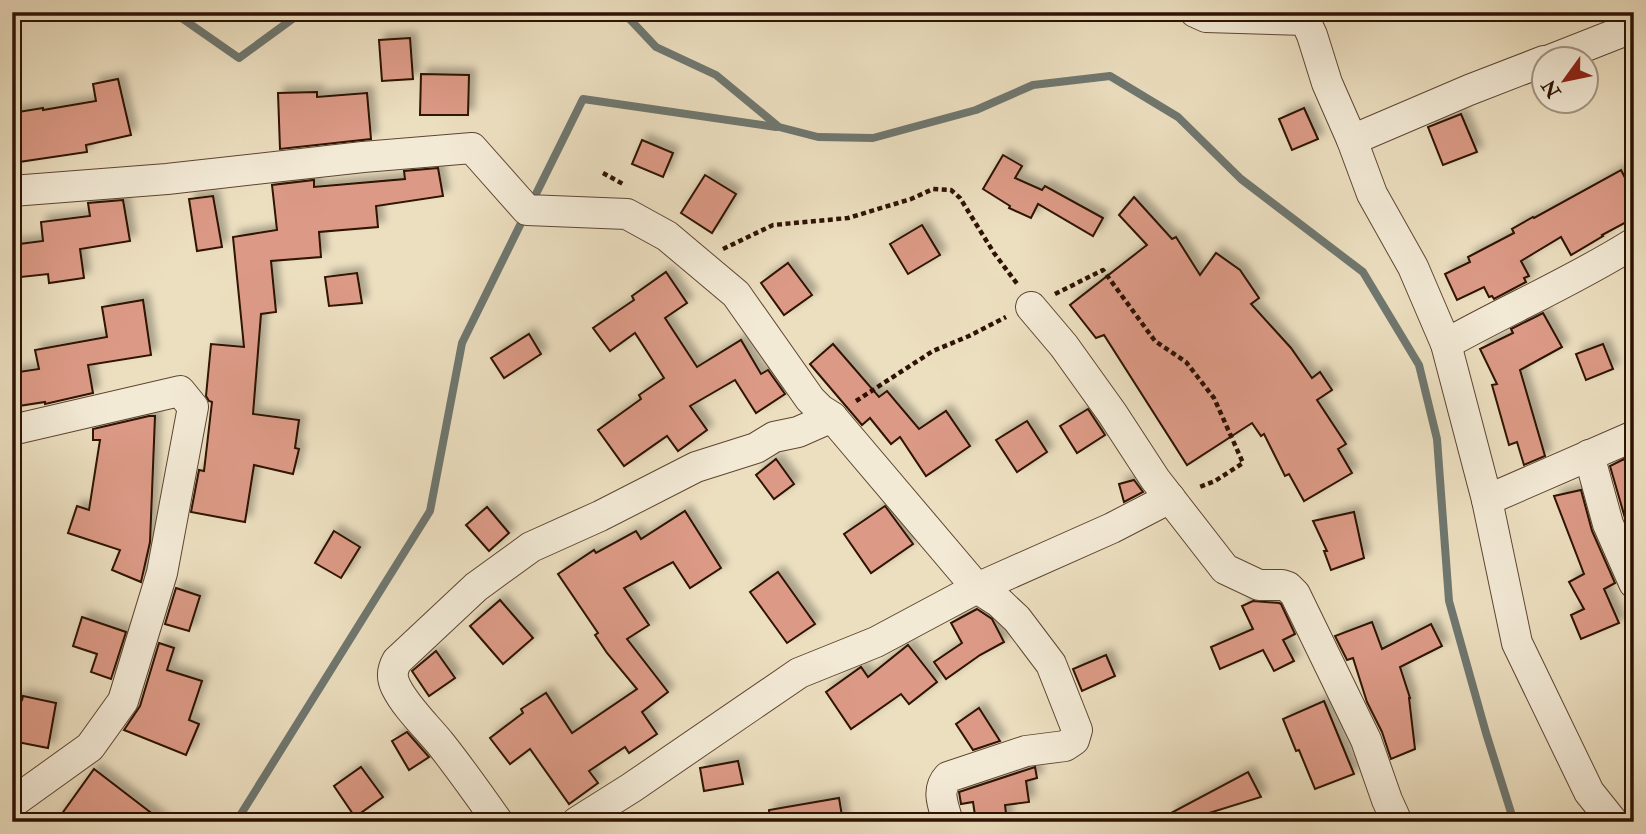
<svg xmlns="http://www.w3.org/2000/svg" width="1646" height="834" viewBox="0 0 1646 834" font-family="'IM FELL Double Pica',serif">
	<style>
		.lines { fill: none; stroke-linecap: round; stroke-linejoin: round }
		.stream { stroke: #6f7770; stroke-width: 8 }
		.building { fill: #dc9a86; stroke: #2e1203; stroke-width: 2; filter: url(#shadow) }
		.minor-casing { stroke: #5e4532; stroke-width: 32 }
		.path { stroke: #2e1203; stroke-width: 4.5; stroke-dasharray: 5 3.5; stroke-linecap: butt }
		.minor { stroke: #f3ead6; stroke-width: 30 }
	</style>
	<defs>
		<filter id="shadow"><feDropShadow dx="6" dy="-6" stdDeviation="3.5" flood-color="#0004"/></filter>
	</defs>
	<rect width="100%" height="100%" fill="#ecdfc0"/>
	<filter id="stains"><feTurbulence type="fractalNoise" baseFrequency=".00286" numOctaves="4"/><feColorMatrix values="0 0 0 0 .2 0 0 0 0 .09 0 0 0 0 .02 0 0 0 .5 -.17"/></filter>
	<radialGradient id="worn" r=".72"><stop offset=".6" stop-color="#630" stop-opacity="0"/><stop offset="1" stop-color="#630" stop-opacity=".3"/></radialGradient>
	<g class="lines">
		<!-- stream -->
		<g class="stream">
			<path d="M176,12l7,7 56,39 63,-46"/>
			<path d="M623,12l33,35 60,28 63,52 39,10 55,1 103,-28 57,-25 77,-9 68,41 63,62 122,93 56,93 18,74 12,162 37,132 28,89"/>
			<path d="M531,204l52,-105 193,28"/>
			<path d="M236,822l194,-311 32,-168 63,-128"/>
		</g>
	</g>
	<!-- building -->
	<g class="building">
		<path d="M410,38l3,41 -31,2 -3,-41z"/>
		<path d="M421,74l48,1 -1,40h-48z"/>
		<path d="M118,79l13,56 -45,10 1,7 -75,11v-50l31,-5v2l53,-9 -3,-17z"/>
		<path d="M317,92v5l50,-4 4,46 -91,10 -2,-56z"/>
		<path d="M1304,108l14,31 -26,11 -13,-31z"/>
		<path d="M1461,114l16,38 -34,13 -15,-38z"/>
		<path d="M642,140l31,13 -10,24 -31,-13z"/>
		<path d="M1003,155l19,11 -7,12 27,12 3,-4 58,32 -10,18 -55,-32 -7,14 -22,-10 1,-2 -27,-17z"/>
		<path d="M438,168l5,28 -67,10 2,21 -59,5 2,25 -50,4 5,51 -15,2 -8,100 46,6 -4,28 4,1 -6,25 -39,-9 -9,57 -54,-10 8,-42 5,1 8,-69 -3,-1 -3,-5 5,-52 33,3 -11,-110 44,-7 -5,-45 42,-5v7l91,-8 -1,-8z"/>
		<path d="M1621,170l13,25v23l-32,17 1,1 -32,19 -10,-18 -40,24 8,15 -5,2 2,4 -32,17 -2,-3 -3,1 -5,-10 -27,13 -12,-26 25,-12 -2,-5 46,-24 -2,-4 21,-12 1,1z"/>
		<path d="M705,175l31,19 -24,39 -31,-20z"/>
		<path d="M213,196l9,51 -25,4 -8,-52z"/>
		<path d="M1134,197l38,42 4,-2 24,38 16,-22 24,17 19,28 -8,6 40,44 21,30 8,-6 12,18 -15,10 29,44 -8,5 14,24 -48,28 -15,-27 -4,2 -21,-42 -3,2 -9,-13 -65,42 -83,-130 -8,3 -26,-33 77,-60 -28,-30z"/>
		<path d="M123,200l7,41 -50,8 4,29 -35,5 -1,-9 -36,4v-33l31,-4 -2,-19 49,-6 -2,-13z"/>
		<path d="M922,225l18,30 -32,19 -18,-30z"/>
		<path d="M788,263l24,32 -28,20 -23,-32z"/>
		<path d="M666,272l21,31 -22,15 32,49 44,-27 20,34 7,-4 17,24 -29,19 -21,-33 -45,26 17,24 -29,21 -11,-15 -43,30 -26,-36 43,-31 -2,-4 25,-17 -29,-45 -25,18 -17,-23 41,-28 -2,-4z"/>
		<path d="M357,273l5,30 -33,3 -4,-29z"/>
		<path d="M143,300l8,55 -63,10 5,28 -48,11v-2l-33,5v-34l27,-4 -4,-19 72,-13 -5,-30z"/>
		<path d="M1543,313l19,34 -42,23 25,86 -21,9 -7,-23 -8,3 -17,-60 5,-1 -17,-35 33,-16 -2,-4z"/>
		<path d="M529,334l12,20 -37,24 -13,-20z"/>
		<path d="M833,344l46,53 8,-6 32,38 27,-18 24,35 -44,30 -26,-39 -9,7 -21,-26 -8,7 -52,-61z"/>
		<path d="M1603,344l10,25 -27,11 -10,-26z"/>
		<path d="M1088,409l17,26 -28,18 -17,-27z"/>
		<path d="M149,416h6l-5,126 -9,40 -29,-12 8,-20 -52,-17 9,-27 12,4 11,-70h-7v-11z"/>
		<path d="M1027,421l20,31 -30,20 -21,-32z"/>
		<path d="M776,459l18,25 -20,15 -18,-24z"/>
		<path d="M1624,459l10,19v61l-9,-21 -15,-52z"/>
		<path d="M1134,480l9,12 -19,10 -5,-18z"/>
		<path d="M1581,490l11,41 23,52 -11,6 15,34 -38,16 -10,-24 13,-6 -15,-27 15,-8 -30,-78z"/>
		<path d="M885,506l28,38 -42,29 -27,-39z"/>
		<path d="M487,507l22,26 -20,18 -23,-26z"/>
		<path d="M685,511l36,57 -31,20 -17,-26 -49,26 25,37 -22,14 41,53 -26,20 15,22 -28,19 -4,-6 -36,24 9,12 -29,21 -39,-55 -20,15 -20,-26 33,-25 -2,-4 25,-16 26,40 65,-44 -30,-36 -12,-18 3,-2 -40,-59 36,-24 2,3 40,-22 5,8z"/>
		<path d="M1354,512l10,46 -33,12 -7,-19h3l-14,-30z"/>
		<path d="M334,531l26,16 -19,31 -26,-15z"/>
		<path d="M778,572l37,52 -28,19 -37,-51z"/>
		<path d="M176,588l24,8 -11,35 -24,-7z"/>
		<path d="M500,600l33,38 -30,26 -33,-38z"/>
		<path d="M1253,601l26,2 2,1 14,30 -12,6 11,21 -20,10 -11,-21 -43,19 -9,-22 42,-18 -11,-23z"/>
		<path d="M977,609l15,10 12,23 -24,13 -34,24 -12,-17 28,-19 -11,-20z"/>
		<path d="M82,617l44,15 -15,47 -20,-7 6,-18 -24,-8z"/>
		<path d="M1372,622l10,27 49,-25 11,22 -42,21 10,31h-1l6,51 -24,10 -9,-27 -15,-30 -14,-44 -6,2 -12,-24z"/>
		<path d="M159,643l15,5 -7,22 35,11 -13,39 10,4 -13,31 -62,-25 16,-24z"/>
		<path d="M908,645l29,37 -28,22 -8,-10 -50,35 -25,-37 35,-25 7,10z"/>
		<path d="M436,651l19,27 -26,18 -17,-25z"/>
		<path d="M1106,655l9,21 -33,15 -9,-22z"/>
		<path d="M23,696l33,7 -8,45 -36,-7v-43l10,2z"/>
		<path d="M1324,701l30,73 -39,15 -16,-39 -3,1 -13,-32z"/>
		<path d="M979,708l21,33 -27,9 -17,-26z"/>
		<path d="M407,732l22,25 -20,13 -17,-29z"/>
		<path d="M738,761l5,23 -39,7 -4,-23z"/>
		<path d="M361,767l22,30 -28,20 -21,-31z"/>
		<path d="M1035,767l2,11 -11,3 3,21 -24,3 2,17h-31l-3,-20 -12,2 -2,-12z"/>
		<path d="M94,769l69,53h-107z"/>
		<path d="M1248,772l13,25 -81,25h-6l-3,-9z"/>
		<path d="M839,798l4,24h-73l-1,-12z"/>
	</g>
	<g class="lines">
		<!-- minor casing -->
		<g class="minor-casing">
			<g id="minor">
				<path d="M1195,12l11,5 99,3 7,15 15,48 25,57 20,54 41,73 33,77 41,156 30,143 72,149 24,30"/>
				<path d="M1550,60l84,-33"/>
				<path d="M1352,140l117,-50 75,-29"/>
				<path d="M12,191l155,-12 196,-22 109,-9 55,62 100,4 40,22 69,58 74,105 11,11 11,7"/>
				<path d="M1031,307l33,39 48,67 43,66 70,90 34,16h23l6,2 7,7 71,146 21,60 10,22"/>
				<path d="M1446,344c62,-35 128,-63 188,-101"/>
				<path d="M12,430l168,-39 13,16 -31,166 -39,128 -33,46 -78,56"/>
				<path d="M1589,455l19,69 26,59"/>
				<path d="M1487,500l147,-64"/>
				<path d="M498,822c-19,-27 -38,-54 -58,-79 -15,-18 -34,-36 -44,-56 -5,-10 -4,-17 1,-26l79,-74 55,-40 69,-31 96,-49 60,-19 18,-11 24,-5 34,-15 145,171 22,14 18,17 34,45 26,66 -3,10 -9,6 -39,5 -78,26c-12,13 -5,28 0,45"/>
				<path d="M577,822l54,-34 168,-115 77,-31 101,-54 135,-60 58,-30"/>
			</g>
		</g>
		<!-- path -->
		<g class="path">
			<path d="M603,173l20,11"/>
			<path d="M723,249l50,-24 75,-7 63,-19 22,-10 18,1 9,8 34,55 24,32"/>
			<path d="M1055,294l48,-24 52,71 31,21 28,36 29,65 -28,18 -18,7"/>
			<path d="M856,401l77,-50 36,-15 37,-19"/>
		</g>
		<!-- minor -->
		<use href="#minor" class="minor"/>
	</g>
	<!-- margin -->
	<rect width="1646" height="834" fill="none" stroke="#ecdfc0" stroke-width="42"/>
	<rect x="14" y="14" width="1618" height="806" fill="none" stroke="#2e1203" stroke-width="3.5"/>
	<rect x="21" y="21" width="1604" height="792" fill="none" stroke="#2e1203" stroke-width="2"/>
	<!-- north arrow -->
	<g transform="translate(1565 80) rotate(237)"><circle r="33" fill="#f3ead6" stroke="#a49482" stroke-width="2"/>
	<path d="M0-5L12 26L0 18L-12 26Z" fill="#8f2418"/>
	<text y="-10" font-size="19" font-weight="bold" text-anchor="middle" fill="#2e1203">N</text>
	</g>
	<rect width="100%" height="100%" filter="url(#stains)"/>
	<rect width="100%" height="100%" fill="url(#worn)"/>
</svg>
